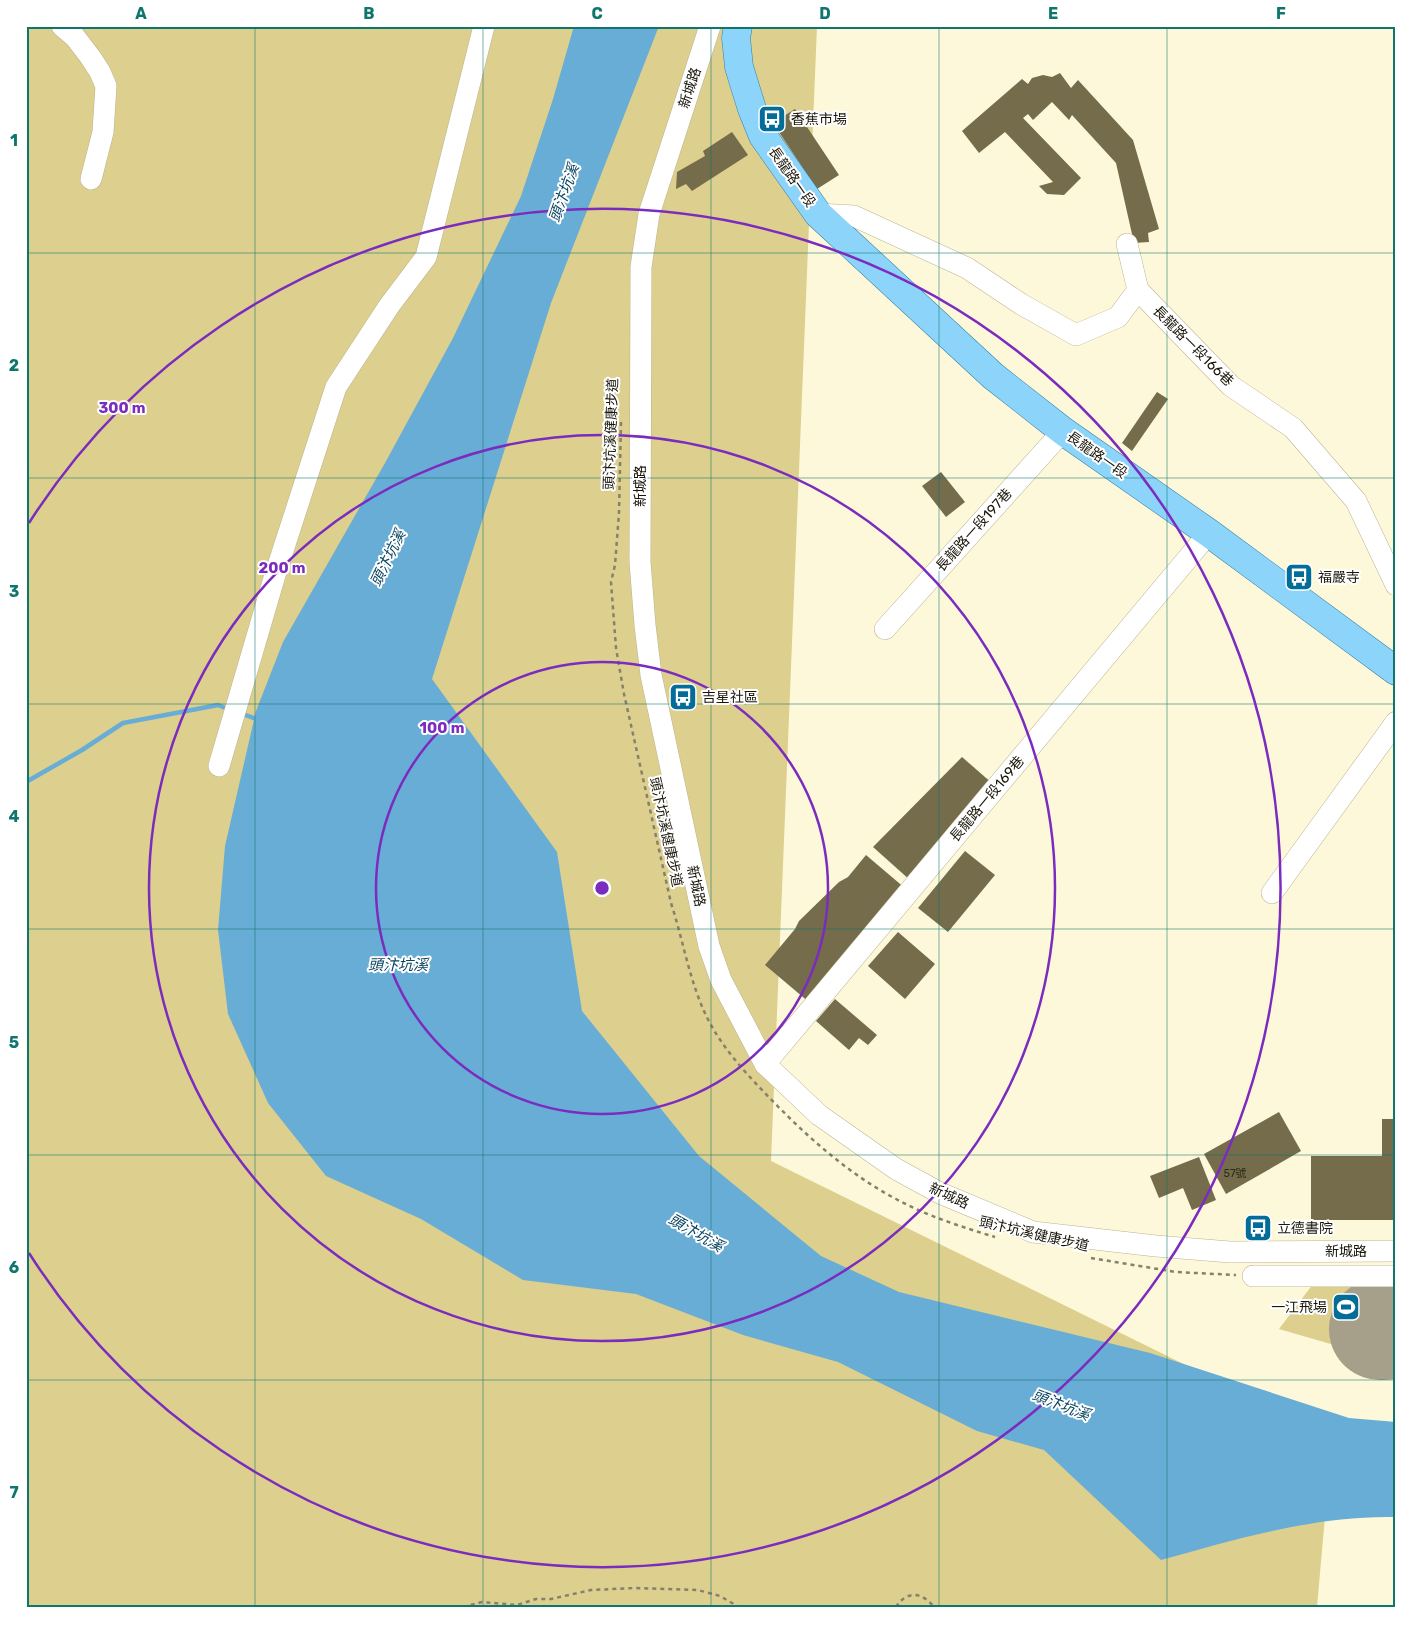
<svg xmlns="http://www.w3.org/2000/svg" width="1422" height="1633" viewBox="0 0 1422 1633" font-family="Rubik,'Noto Sans TC',sans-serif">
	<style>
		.green { fill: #ddcf8d }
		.water { fill: #68add5 }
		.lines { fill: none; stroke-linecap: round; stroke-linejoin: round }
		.stream { stroke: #68add5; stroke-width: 4.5 }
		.runway { stroke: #a6a08a; stroke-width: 102 }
		.building { fill: #746c4b }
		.minor-casing { stroke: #bcb491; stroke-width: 22 }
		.major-casing { stroke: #327fa3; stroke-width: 29 }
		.path { stroke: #86816c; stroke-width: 2.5; stroke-dasharray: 4 4; stroke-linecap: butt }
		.minor { stroke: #fff; stroke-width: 21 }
		.major { stroke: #8cd4fa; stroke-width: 28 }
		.grid { fill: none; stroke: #0f766e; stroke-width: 1; stroke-opacity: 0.55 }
		.ring { fill: none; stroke: #7b2cbf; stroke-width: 2.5 }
		.labels { text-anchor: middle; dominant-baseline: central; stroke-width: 4; stroke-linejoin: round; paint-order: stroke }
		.number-label { font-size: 11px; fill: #302c1a }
		.street-label { font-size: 14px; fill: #191609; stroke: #fff }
		.poi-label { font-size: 14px; fill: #191609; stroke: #fff; text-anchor: start }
		.water-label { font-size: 15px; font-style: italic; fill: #09435e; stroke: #fff }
		.centre { fill: #7b2cbf; stroke: #fff; stroke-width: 2.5 }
		.ring-label { font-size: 15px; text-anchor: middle; font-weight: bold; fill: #7b2cbf; stroke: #fff; stroke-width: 4; stroke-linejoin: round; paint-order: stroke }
		.neatline { fill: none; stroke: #0f766e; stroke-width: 2 }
		.grid-label { font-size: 16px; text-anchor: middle; font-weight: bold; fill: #0f766e }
	</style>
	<rect width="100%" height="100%" fill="#fef8da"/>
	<!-- green -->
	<g class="green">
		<path d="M26,26h791l-46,1135 561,276 -15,170h-1291z"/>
		<path d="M1396,1282v81l-117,-34 34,-45z"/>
	</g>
	<!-- water -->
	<path class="water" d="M574,26h85l-108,277 -119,376 125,173 25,159 117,145 122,100 78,36 251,61 199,65 47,4v95c-80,-2 -159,22 -235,43l-117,-110 -67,-19 -139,-69 -95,-27 -107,-41 -113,-14 -102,-61 -95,-43 -58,-73 -40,-89 -10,-84 7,-84 31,-135 27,-69 102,-179 68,-125 68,-142 32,-97z"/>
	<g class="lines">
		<!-- stream -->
		<g class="stream">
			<path d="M240,713l19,7"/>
			<path d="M26,782l56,-32 41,-27 95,-18 10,4"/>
		</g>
		<!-- runway -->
		<path class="runway" d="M1380,1329l16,-1"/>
	</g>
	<!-- building -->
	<g class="building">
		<path d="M1060,73l11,15 7,-8 55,60 26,89 -11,4 1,9 -15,1 -18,-80 -44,-48 -3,5 -17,-18 -19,18 -5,-6 -5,4 58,60 -17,17 -17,-1 -8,-8 14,-4 -48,-50 -26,21 -17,-22 60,-52 6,5 4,-6 11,-3 9,2z"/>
		<path d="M795,109l44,66 -22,14 -44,-66z"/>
		<path d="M732,132l16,23 -56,36 -6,-7 -10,5 1,-17 28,-16 -2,-5z"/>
		<path d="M1157,392l11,7 -36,52 -10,-8z"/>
		<path d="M941,472l24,30 -19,15 -24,-31z"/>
		<path d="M962,757l31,27 -82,97 -38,-34z"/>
		<path d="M965,851l30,24 -47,57 -30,-24z"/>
		<path d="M866,855l40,34 -96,114 -45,-38 30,-36 4,-8 40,-39 9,-5z"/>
		<path d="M898,932l37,32 -30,35 -37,-33z"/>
		<path d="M835,999l42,36 -9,10 -9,-7 -10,12 -33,-29z"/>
		<path d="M1279,1112l22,39 -75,43 -22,-40z"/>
		<path d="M1382,1119h14v101h-85v-64h71z"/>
		<path d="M1199,1157l17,43 -24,10 -9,-22 -24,10 -9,-22z"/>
	</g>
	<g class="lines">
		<!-- minor casing -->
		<g class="minor-casing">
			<g id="minor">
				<path d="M62,26l13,11 16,21 9,14 6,14 -3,46 -12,47"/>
				<path d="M710,26l-61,188 -8,53 -1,295 5,63 6,50 58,271 12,34 44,84 54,51 77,54 44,24 93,39 123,14 74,6 166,-1"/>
				<path d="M818,214l36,2 113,52 54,36 55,31 42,-18 20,-27 -11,-46"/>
				<path d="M1138,290l93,96 62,42 63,73 40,84"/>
				<path d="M885,629l178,-198"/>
				<path d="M219,766l56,-191 61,-188 53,-81 37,-49 58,-231"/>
				<path d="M1272,893l124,-171"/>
				<path d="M765,1064l444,-531"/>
				<path d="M1253,1276h143"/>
			</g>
		</g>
		<!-- major casing -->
		<g class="major-casing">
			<path id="major" d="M738,26l-2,12 3,29 13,42 11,27 55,78 175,162 70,55 146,102 187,138"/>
		</g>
		<!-- path -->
		<g class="path">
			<path d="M621,422l-2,91 -4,52 -4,17 5,66 8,46 47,209c11,34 17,69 30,101 13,33 37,61 61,86 40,42 83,82 134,109 31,17 66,28 99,38"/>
			<path d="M1091,1258l85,14 60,3"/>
			<path d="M463,1607l19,-5 35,3 19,-6h15l40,-9 44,-2 63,2 22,6 19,11"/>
			<path d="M896,1607c11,-17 26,-15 38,0"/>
		</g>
		<!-- minor -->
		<use href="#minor" class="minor"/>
		<!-- major -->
		<use href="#major" class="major"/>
	</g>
	<!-- grid -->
	<path class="grid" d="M255,26v1581M483,26v1581M711,26v1581M939,26v1581M1167,26v1581M26,253h1370M26,478h1370M26,704h1370M26,929h1370M26,1155h1370M26,1380h1370"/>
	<!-- distance rings -->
	<g class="ring">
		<circle cx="602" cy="888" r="226"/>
		<circle cx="602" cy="888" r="453"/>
		<path d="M29 523A679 679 0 1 1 29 1253"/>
	</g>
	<!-- icons -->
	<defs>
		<g id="bus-square" transform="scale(1.4375)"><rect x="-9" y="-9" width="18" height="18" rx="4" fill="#036d9a" stroke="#fff"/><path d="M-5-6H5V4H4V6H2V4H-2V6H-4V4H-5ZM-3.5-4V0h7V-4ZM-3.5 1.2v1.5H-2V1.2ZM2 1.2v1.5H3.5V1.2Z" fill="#fff"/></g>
		<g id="stadium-square" transform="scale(1.4375)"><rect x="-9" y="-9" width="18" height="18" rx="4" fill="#036d9a" stroke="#fff"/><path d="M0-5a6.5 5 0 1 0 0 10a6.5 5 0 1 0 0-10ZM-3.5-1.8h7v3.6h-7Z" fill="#fff"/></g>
	</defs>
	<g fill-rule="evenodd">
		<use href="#bus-square" x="772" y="119"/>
		<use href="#bus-square" x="1299" y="577"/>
		<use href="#bus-square" x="683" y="697"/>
		<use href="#bus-square" x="1258" y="1228"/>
		<use href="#stadium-square" x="1346" y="1307"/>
	</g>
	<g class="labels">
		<!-- number labels -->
		<g class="number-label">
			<text x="1235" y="1173">57號</text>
		</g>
		<!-- street labels -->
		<g class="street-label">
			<text transform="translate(690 88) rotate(-72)">新城路</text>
			<text transform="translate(792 177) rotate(55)">長龍路一段</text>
			<text transform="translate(1193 346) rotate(45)">長龍路一段166巷</text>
			<text transform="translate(611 434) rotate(-88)">頭汴坑溪健康步道</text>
			<text transform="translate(1097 455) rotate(35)">長龍路一段</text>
			<text transform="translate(640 486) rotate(-90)">新城路</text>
			<text transform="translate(974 530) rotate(-48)">長龍路一段197巷</text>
			<text transform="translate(987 799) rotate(-50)">長龍路一段169巷</text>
			<text transform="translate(666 832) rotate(78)">頭汴坑溪健康步道</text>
			<text transform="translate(696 886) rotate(78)">新城路</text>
			<text transform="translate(949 1196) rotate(25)">新城路</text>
			<text transform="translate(1034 1234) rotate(13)">頭汴坑溪健康步道</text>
			<text x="1346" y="1251">新城路</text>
		</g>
		<!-- poi labels -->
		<g class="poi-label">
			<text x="791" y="119">香蕉市場</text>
			<text x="1318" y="577">福嚴寺</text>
			<text x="702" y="697">吉星社區</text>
			<text x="1277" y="1228">立德書院</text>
			<text x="1327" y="1307" text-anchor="end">一江飛場</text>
		</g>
		<!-- water labels -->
		<g class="water-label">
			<text transform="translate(564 193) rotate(-70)">頭汴坑溪</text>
			<text transform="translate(388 558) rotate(-64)">頭汴坑溪</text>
			<text x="398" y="965">頭汴坑溪</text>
			<text transform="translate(696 1233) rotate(30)">頭汴坑溪</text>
			<text transform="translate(1061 1405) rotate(21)">頭汴坑溪</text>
		</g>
	</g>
	<circle cx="602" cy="888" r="8" class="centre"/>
	<g class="ring-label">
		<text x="122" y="413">300 m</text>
		<text x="282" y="573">200 m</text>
		<text x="442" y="733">100 m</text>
	</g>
	<!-- border -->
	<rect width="1422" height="1633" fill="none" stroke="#ffffff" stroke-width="55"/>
	<rect x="28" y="28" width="1366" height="1578" class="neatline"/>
	<g class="grid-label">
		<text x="141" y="19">A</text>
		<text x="369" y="19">B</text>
		<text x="597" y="19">C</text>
		<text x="825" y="19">D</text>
		<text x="1053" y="19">E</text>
		<text x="1281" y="19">F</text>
		<text x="14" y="146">1</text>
		<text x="14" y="371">2</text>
		<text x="14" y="597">3</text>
		<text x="14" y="822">4</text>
		<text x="14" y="1048">5</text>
		<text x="14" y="1273">6</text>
		<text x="14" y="1498">7</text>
	</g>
</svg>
